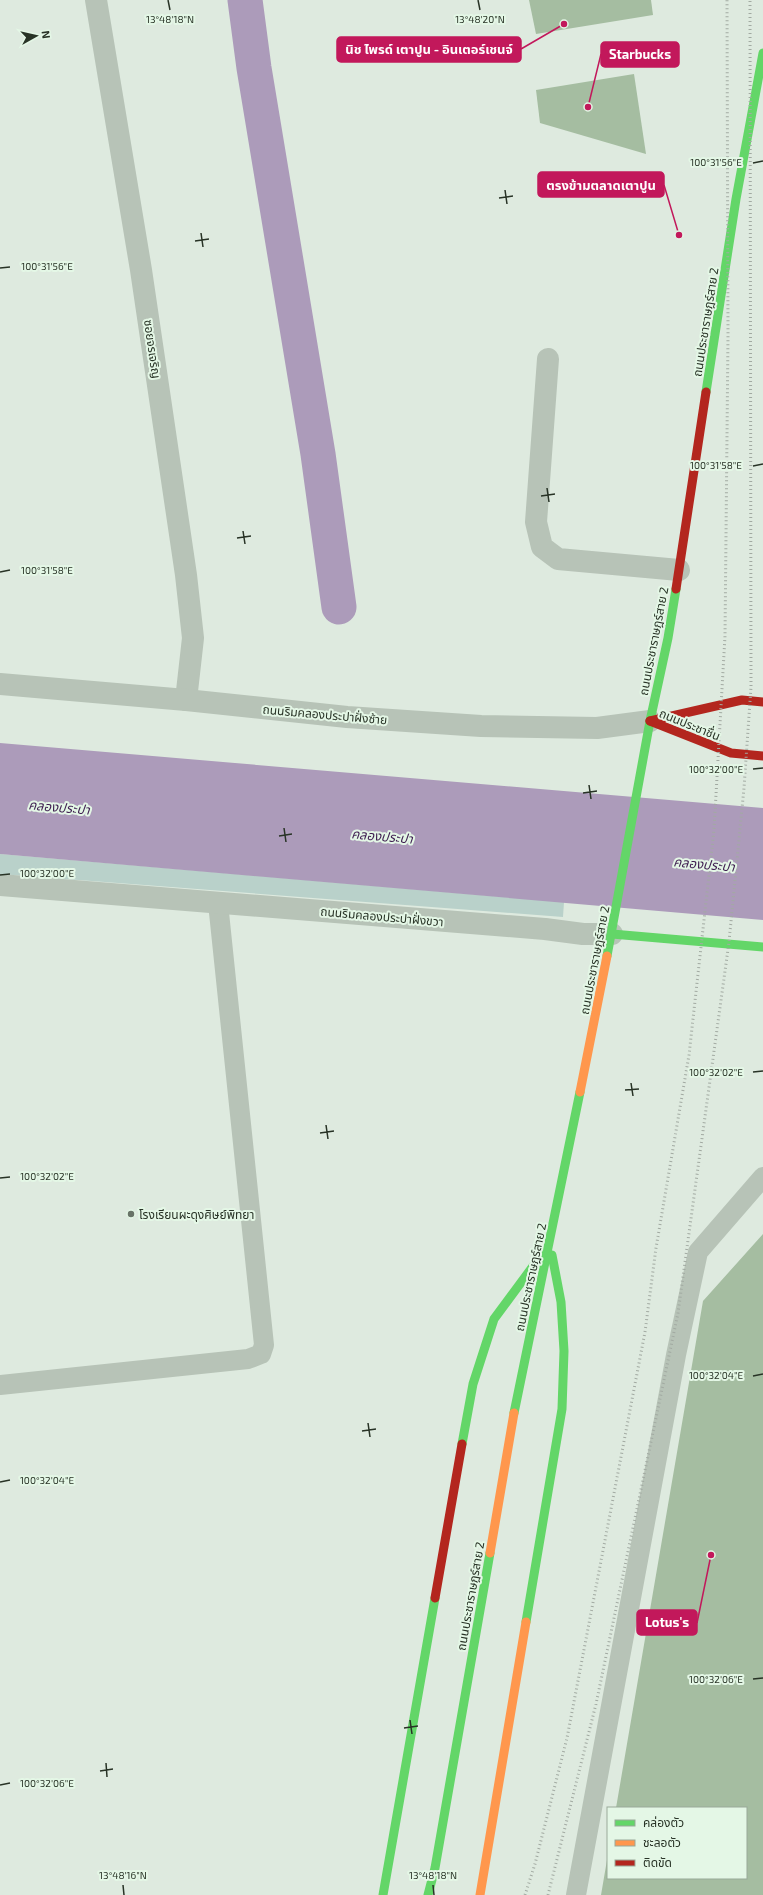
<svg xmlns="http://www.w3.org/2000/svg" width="763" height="1895" viewBox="0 0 763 1895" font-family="'Exo 2','Noto Sans Thai',sans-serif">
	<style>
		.green { fill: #b9d1ca }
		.water { fill: #ac9bba }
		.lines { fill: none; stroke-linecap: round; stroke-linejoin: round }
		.canal { stroke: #ac9bba; stroke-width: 35 }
		.building { fill: #a5bda1 }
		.lane { stroke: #b7c3b7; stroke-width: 20 }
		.street { stroke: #b7c3b7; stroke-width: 22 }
		.fast { stroke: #63d668; stroke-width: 9 }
		.slow { stroke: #ff974d; stroke-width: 9 }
		.jam { stroke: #b3261e; stroke-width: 9 }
		.rail { stroke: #a2aaa2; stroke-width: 3; stroke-dasharray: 1 3; stroke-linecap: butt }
		.ticks { fill: none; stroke: #283326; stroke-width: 1.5 }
		.poi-dot { fill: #687367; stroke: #e4f7e6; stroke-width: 1.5 }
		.labels { text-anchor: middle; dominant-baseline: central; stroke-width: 4; stroke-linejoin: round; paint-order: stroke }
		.street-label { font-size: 12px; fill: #283326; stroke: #e4f7e6 }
		.poi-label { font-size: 12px; fill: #283326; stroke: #e4f7e6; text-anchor: start }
		.water-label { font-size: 13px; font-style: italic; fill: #3f1f51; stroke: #e4f7e6 }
		.ticks-label { font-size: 10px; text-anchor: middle; fill: #283326; stroke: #e4f7e6; stroke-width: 4; stroke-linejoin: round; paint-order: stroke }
		.leader { fill: none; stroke: #c2185b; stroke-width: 1.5 }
		.callout-dot { fill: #c2185b; stroke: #e4f7e6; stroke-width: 1.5 }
		.callout { fill: #c2185b; stroke: #c2185b; stroke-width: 1.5 }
		.callout-label { font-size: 13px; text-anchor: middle; font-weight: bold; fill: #fff }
	</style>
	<rect width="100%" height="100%" fill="#deeadf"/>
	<!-- green -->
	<path class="green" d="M0,854l564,48 -1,15 -563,-43z"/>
	<!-- water -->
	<path class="water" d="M0,743l763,65v112l-763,-66z"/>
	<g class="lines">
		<!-- canal -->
		<path class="canal" d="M245,0l9,68 64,386 21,153"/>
	</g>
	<!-- building -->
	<g class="building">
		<path d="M529,0h122l2,15 -117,19z"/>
		<path d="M634,74l12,80 -106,-31 -4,-33z"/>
		<path d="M763,1234v661h-162l6,-35 1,18h138v-70h-130l87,-507z"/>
	</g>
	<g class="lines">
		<!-- lane -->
		<g class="lane">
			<path d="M0,1385l248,-26 13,-5 3,-9 -46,-442"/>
			<path d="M576,1895l100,-540 22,-103 65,-75"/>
		</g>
		<!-- street -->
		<g class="street">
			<path d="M96,0l45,270 45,305 7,63 -7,62"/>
			<path d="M548,359l-12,163 6,25 16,12 121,11"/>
			<path d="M0,684l186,16 161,17 134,9 116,2 53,-7"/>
			<path d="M0,885l545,44 38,5h29"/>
		</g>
		<!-- fast -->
		<g class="fast">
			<path d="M706,392l30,-193 27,-146"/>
			<path d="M612,934l151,13"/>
			<path d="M607,956l43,-235 18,-83 8,-49"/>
			<path d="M514,1413l66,-321"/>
			<path d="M462,1444l11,-60 21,-65 51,-69"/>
			<path d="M526,1622l36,-213 2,-58 -3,-49 -9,-47"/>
			<path d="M383,1895l52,-297"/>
			<path d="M428,1895l7,-27 55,-315"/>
		</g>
		<!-- slow -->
		<g class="slow">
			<path d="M580,1092l27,-136"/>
			<path d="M490,1553l24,-140"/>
			<path d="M480,1895l46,-273"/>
		</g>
		<!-- jam -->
		<g class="jam">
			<path d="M676,589l30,-197"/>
			<path d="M650,721l81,32 32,3"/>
			<path d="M650,721l92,-21 21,2"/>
			<path d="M435,1598l27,-154"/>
		</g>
		<!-- rail -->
		<g class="rail">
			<path d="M525,1895l10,-31 32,-126 78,-406 11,-84 33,-193 25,-225 11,-194 3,-301 -1,-335"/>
			<path d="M548,1895l48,-191 82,-391 51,-371 15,-154 7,-101 -1,-687"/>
		</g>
	</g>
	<!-- ticks -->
	<path class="ticks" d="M168,0l2,10M478,0l2,10M753,163l10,-2M505,190l2,14M499,198l14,-2M201,233l2,14M195,241l14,-2M0,268l10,-1M753,466l10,-2M547,488l2,14M541,496l14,-2M243,531l2,13M237,538l14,-2M0,572l10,-2M753,769l10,-1M589,785l2,14M583,793l14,-2M284,828l2,14M279,836l13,-2M0,875l10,-1M753,1072l10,-1M631,1083l2,13M625,1090l14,-1M326,1125l2,14M320,1133l14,-2M0,1178l10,-1M753,1376l10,-2M368,1423l2,14M362,1431l14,-2M0,1482l10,-2M753,1679l10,-1M410,1720l2,14M404,1728l14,-2M106,1763l1,14M100,1771l13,-2M0,1785l10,-2M123,1885l1,10M433,1885l1,10"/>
	<!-- markers -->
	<circle class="poi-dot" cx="131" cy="1214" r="4"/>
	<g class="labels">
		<!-- street labels -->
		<g class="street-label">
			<text transform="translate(705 322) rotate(-81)">ถนนประชาราษฎร์สาย 2</text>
			<text transform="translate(153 349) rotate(82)">ซอยจรเจริญ</text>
			<text transform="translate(653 641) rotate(-79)">ถนนประชาราษฎร์สาย 2</text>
			<text transform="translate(325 714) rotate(5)">ถนนริมคลองประปาฝั่งซ้าย</text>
			<text transform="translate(690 724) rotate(22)">ถนนประชาชื่น</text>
			<text transform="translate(382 916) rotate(5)">ถนนริมคลองประปาฝั่งขวา</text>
			<text transform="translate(594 960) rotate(-79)">ถนนประชาราษฎร์สาย 2</text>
			<text transform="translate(530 1277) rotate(-78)">ถนนประชาราษฎร์สาย 2</text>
			<text transform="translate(470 1596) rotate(-80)">ถนนประชาราษฎร์สาย 2</text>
		</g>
		<!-- poi labels -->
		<g class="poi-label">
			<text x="139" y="1214">โรงเรียนผะดุงศิษย์พิทยา</text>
		</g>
		<!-- water labels -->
		<g class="water-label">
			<text transform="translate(59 807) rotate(5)">คลองประปา</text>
			<text transform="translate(382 836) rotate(5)">คลองประปา</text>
			<text transform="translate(704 864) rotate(5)">คลองประปา</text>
		</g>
	</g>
	<g class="ticks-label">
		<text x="170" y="23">13°48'18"N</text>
		<text x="480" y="23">13°48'20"N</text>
		<text x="716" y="166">100°31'56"E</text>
		<text x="47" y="270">100°31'56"E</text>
		<text x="716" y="469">100°31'58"E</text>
		<text x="47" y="574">100°31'58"E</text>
		<text x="716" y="773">100°32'00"E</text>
		<text x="47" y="877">100°32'00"E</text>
		<text x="716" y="1076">100°32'02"E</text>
		<text x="47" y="1180">100°32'02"E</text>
		<text x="716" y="1379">100°32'04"E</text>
		<text x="47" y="1484">100°32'04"E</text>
		<text x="716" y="1683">100°32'06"E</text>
		<text x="47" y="1787">100°32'06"E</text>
		<text x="123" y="1879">13°48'16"N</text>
		<text x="433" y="1879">13°48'18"N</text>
	</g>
	<!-- callouts -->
	<path class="leader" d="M564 24L521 49M588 107L601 54M679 235L664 185M711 1555L697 1623"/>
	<g class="callout-dot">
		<circle cx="564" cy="24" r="4"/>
		<circle cx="588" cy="107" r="4"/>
		<circle cx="679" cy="235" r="4"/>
		<circle cx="711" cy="1555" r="4"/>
	</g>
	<g class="callout">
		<rect x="337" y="37" width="184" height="25" rx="4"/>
		<rect x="601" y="42" width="78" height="25" rx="4"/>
		<rect x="538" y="172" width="126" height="25" rx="4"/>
		<rect x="637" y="1610" width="60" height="25" rx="4"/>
	</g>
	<g class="callout-label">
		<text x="429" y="54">นิช ไพรด์ เตาปูน - อินเตอร์เชนจ์</text>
		<text x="640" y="59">Starbucks</text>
		<text x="601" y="190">ตรงข้ามตลาดเตาปูน</text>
		<text x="667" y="1627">Lotus's</text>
	</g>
	<!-- legend -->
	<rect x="607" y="1807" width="140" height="72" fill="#e4f7e6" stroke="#99a999"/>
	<rect x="615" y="1820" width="20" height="6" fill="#63d668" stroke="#99a999"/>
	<text x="643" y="1827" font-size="12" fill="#283326">คล่องตัว</text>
	<rect x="615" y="1840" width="20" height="6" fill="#ff974d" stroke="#99a999"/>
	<text x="643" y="1847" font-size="12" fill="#283326">ชะลอตัว</text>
	<rect x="615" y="1860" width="20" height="6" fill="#b3261e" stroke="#99a999"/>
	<text x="643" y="1867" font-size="12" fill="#283326">ติดขัด</text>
	<!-- north arrow -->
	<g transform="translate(36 36) rotate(82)" stroke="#e4f7e6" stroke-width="3" paint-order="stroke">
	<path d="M0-3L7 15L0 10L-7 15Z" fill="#283326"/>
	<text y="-6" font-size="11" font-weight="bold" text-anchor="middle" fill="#283326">N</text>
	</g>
</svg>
